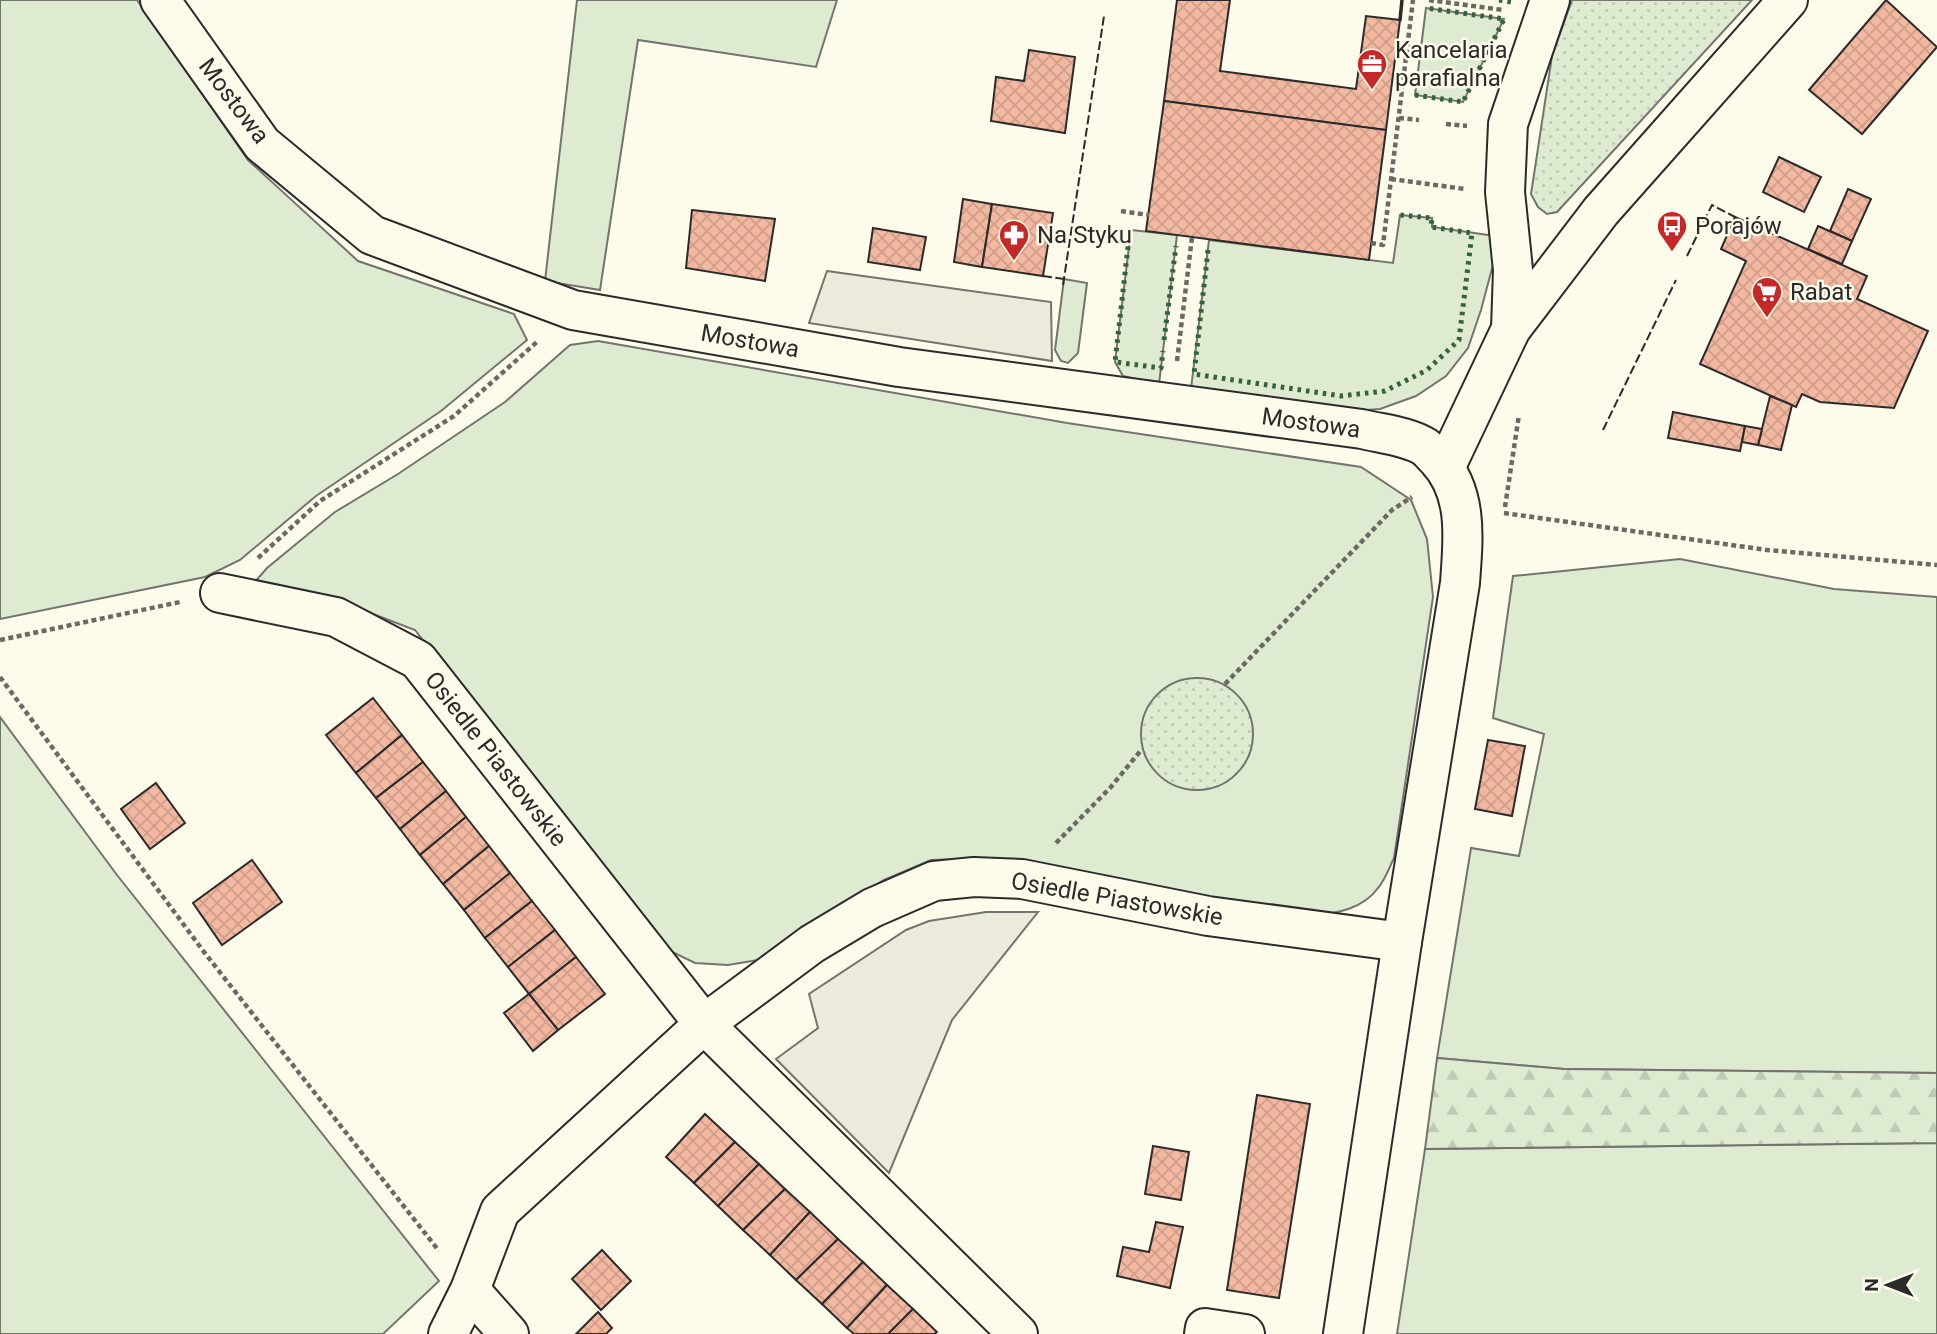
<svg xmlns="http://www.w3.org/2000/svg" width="1937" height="1334" viewBox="0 0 1937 1334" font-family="Roboto,sans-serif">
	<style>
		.green { fill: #deebd1; stroke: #74746e; stroke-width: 2 }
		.forest { fill: url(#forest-firs); stroke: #74746e; stroke-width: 2 }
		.park { fill: url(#park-dots); stroke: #74746e; stroke-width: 2 }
		.parking { fill: #eceadb; stroke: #74746e; stroke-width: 2 }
		.building { fill: url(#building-cross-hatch); stroke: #2b2b2b; stroke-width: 2 }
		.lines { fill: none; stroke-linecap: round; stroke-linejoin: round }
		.minor-casing { stroke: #2b2b2b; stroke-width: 42 }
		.tertiary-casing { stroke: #2b2b2b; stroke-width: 42 }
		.path { stroke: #6a6964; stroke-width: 4.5; stroke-dasharray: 5 3.5; stroke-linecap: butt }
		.minor { stroke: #fdfbea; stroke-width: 38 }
		.tertiary { stroke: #fdfbea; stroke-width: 38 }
		.hedge { stroke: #34623c; stroke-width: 5; stroke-dasharray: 3.5 5; stroke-linecap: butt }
		.fence { stroke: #2b2b2b; stroke-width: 2; stroke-dasharray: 9 3.5; stroke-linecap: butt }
		.wall { stroke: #2b2b2b; stroke-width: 3.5 }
		.labels { text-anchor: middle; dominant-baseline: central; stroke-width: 5; stroke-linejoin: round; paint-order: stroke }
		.poi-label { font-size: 24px; fill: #2b2b2b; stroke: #fdfbea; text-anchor: start }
		.street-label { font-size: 24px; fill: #2b2b2b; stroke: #fdfbea }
	</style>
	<defs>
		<pattern id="forest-firs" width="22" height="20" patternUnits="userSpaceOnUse" patternTransform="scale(1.75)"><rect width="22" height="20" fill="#deebd1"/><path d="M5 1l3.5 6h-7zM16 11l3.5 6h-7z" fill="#bfcab4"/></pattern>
		<pattern id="park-dots" width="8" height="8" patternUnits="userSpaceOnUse" patternTransform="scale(1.75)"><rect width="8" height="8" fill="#deebd1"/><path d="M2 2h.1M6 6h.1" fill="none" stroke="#bfcab4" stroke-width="1.8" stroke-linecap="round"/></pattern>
		<pattern id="building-cross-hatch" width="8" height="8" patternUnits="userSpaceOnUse" patternTransform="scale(1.75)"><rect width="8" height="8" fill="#f2b8a0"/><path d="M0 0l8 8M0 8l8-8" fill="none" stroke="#d09e8a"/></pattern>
	</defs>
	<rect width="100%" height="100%" fill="#fdfbea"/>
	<!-- green -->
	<g class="green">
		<path d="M0,0h137l111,160 110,101 156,53 13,26 -86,71 -125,85 -76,64 -35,17 -205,42z"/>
		<path d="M577,0h260l-21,67 -178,-27 -38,250 -55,-9z"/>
		<path d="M1426,8l78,11 -41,83 -48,-7z"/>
		<path d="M1400,215l32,3v9l63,9 4,6 -18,68 -13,38 -22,28 -30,20 -36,13 -40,3 -149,-23 18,-149 184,23z"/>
		<path d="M1131,230l46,5 -18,149 -36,-8 -8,-14z"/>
		<path d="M1064,279l23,4 -9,70 -10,10 -7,-2 -6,-11z"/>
		<path d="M598,341l469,82 294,44 50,33 16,39 6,58 -39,261c-5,10 -9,22 -16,30 -15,21 -41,25 -65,28l-219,-37 -102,-21 -61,2 -47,20 -126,80 -30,5 -33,-2 -33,-16 -247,-317 -60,-23 -102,-23 14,-16 68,-56 63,-38 107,-72 65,-57z"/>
		<path d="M1680,559l154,30 103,8v476l-373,-4 -127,-11 34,-210 48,8 25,-122 -51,-16 20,-142z"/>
		<path d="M0,717l117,158 322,406 -56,53h-383z"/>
		<path d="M1937,1143v191h-540l28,-185z"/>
	</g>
	<!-- forest -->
	<path class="forest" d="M1437,1058l127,11 373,4v70l-512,6z"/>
	<!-- park -->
	<g class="park">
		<path d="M1572,0h180l-195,212 -10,2 -9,-7 -7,-13 21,-138z"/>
		<circle cx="1197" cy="734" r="56"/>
	</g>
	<!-- parking -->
	<g class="parking">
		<path d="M827,271l224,31 1,59 -243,-38z"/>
		<path d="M986,912h52l-86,108 -63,153 -113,-114 42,-31 -9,-34 97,-64 23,-9z"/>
	</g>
	<!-- building -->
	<g class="building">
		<path d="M1177,0h53l-10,71 136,18 10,-73 34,4 -14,110 -222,-29z"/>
		<path d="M1886,0l51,47 -75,87 -53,-44z"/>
		<path d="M1029,50l46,7 -10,76 -74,-12 5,-44 28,4z"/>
		<path d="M1164,101l222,29 -17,130 -223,-29z"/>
		<path d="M1779,157l42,20 -17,35 -41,-20z"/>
		<path d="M1848,189l23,10 -19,42 -22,-10z"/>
		<path d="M963,199l29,5 -10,63 -28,-5z"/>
		<path d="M992,204l61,9 -10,63 -61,-9z"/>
		<path d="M692,210l83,9 -10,62 -79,-13z"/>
		<path d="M1735,217l132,59 -10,23 71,32 -34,77 -74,-6 -18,-8 -6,13 -96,-43 46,-103 -25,-12z"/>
		<path d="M1818,226l34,15 -10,23 -34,-15z"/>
		<path d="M873,228l53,9 -6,33 -52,-8z"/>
		<path d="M1770,396l22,9 -11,45 -23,-5z"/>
		<path d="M1673,412l72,14 -5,25 -72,-13z"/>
		<path d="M1745,426l17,3 -4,16 -16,-3z"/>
		<path d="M373,698l29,37 -46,38 -30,-38z"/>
		<path d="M402,735l21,27 -47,36 -20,-25z"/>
		<path d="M1488,740l37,6 -13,70 -37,-7z"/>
		<path d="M423,762l23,29 -46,38 -24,-31z"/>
		<path d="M156,783l29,40 -35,26 -29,-40z"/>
		<path d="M446,791l20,26 -46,38 -20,-26z"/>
		<path d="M466,817l23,29 -46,38 -23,-29z"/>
		<path d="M489,846l21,27 -46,37 -21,-26z"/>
		<path d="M252,860l30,42 -60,43 -29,-42z"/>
		<path d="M510,873l22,28 -47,37 -21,-28z"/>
		<path d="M532,901l23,29 -47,37 -23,-29z"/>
		<path d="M555,930l21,27 -47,37 -21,-27z"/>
		<path d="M576,957l29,37 -47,36 -29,-36z"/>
		<path d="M529,994l29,36 -25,21 -29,-38z"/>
		<path d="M1257,1095l53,9 -31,194 -52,-8z"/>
		<path d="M705,1114l30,28 -41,41 -28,-26z"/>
		<path d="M735,1142l24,22 -41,42 -24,-23z"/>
		<path d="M1153,1146l36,6 -8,48 -36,-6z"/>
		<path d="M759,1164l26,25 -42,41 -25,-24z"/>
		<path d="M785,1189l25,23 -40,43 -27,-25z"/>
		<path d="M810,1212l28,27 -42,41 -26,-25z"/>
		<path d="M1156,1222l27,5 -13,61 -53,-12 6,-29 26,5z"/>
		<path d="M838,1239l25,23 -41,42 -26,-24z"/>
		<path d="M602,1250l29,31 -30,29 -29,-31z"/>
		<path d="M863,1262l24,23 -40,43 -25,-24z"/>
		<path d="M887,1285l26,24 -25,25h-34l-7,-6z"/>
		<path d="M913,1309l24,23 -3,2h-46z"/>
		<path d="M598,1312l14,16 -6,6h-30z"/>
	</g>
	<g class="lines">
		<!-- minor casing -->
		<g class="minor-casing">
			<g id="minor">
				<path d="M1511,329l2,-59 -8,-78 3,-68 42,-124"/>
				<path d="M1445,468l66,-139 90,-118 187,-211"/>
				<path d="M220,593l116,24 82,43 286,364 314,310"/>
				<path d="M470,1290l39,44"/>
				<path d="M448,1334l22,-44 30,-79 204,-187 108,-80 60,-36 62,-27 40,-4 48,2 186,37 194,26"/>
				<path d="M1204,1334l1,-6 40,6"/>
			</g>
		</g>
		<!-- tertiary casing -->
		<g class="tertiary-casing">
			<path id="tertiary" d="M160,0l102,144 110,91 201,75 326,57 463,62c20,5 45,7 63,18 4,3 8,8 12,12 32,34 26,81 23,124l-58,359 -59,392"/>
		</g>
		<!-- path -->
		<g class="path">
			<path d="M1429,0l74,10"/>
			<path d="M1399,118l20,2"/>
			<path d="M1446,124l21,2"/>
			<path d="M1391,179l74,10"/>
			<path d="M1121,211l28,4"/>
			<path d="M1371,243l12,2 30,-245"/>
			<path d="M1177,361l15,-124"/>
			<path d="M1505,507l14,-92"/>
			<path d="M1504,513l263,37 170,15"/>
			<path d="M258,558l62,-57 134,-85 84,-75"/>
			<path d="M0,640l180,-38"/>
			<path d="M0,677l204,275 235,299"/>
			<path d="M1225,684l167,-174 20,-13"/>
			<path d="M1056,843l54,-55 32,-39"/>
		</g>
		<!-- minor -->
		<use href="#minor" class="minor"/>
		<!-- tertiary -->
		<use href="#tertiary" class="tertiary"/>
		<!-- hedge -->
		<g class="hedge">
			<path d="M1499,0l12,2 1,-2"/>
			<path d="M1415,95l48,7 41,-83 -78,-11"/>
			<path d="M1129,238l-14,124 46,6 2,-17"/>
			<path d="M1208,250l-14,124 147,22 44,-5 42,-21 32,-30 13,-107 -41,-6 1,-9 -32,-3"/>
			<path d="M1164,340l12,-94"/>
		</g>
		<!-- fence -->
		<g class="fence">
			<path d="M1687,256l25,-51 23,12"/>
			<path d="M1043,276l21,3"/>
			<path d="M1063,285l41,-269"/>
			<path d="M1603,430l73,-150"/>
		</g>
		<!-- wall -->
		<path class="wall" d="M1400,20l2,-20"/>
	</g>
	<!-- icons -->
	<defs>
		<g id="office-pin" transform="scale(1.575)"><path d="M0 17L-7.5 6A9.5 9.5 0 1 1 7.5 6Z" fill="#c62828" stroke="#fdfbea"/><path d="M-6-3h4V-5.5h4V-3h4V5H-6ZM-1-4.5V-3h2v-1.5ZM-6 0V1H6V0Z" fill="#fff"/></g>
		<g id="bus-pin" transform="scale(1.575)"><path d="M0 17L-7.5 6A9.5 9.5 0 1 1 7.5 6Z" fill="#c62828" stroke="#fdfbea"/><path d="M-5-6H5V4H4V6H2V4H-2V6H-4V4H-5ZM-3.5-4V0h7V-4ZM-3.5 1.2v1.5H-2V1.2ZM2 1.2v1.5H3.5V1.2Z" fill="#fff"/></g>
		<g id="pharmacy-pin" transform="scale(1.575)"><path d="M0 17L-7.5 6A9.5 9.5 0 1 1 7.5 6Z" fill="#c62828" stroke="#fdfbea"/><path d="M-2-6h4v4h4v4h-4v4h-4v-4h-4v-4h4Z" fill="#fff"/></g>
		<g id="supermarket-pin" transform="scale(1.575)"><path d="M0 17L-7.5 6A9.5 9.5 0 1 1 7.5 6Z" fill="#c62828" stroke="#fdfbea"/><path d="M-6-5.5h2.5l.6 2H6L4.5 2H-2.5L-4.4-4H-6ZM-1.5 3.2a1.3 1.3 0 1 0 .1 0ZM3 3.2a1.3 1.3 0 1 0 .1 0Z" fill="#fff"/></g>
	</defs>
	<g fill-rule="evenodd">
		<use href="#office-pin" x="1372" y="64"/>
		<use href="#bus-pin" x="1672" y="226"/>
		<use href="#pharmacy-pin" x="1014" y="235"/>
		<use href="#supermarket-pin" x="1767" y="292"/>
	</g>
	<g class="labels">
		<!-- poi labels -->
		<g class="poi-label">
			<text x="1395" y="50">Kancelaria<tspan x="1395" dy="28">parafialna</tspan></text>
			<text x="1695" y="226">Porajów</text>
			<text x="1037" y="235">Na Styku</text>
			<text x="1790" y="292">Rabat</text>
		</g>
		<!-- street labels -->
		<g class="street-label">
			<text transform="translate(234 101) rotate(53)">Mostowa</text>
			<text transform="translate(750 341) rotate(10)">Mostowa</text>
			<text transform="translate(1311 423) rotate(8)">Mostowa</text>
			<text transform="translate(496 759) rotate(52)">Osiedle Piastowskie</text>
			<text transform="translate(1117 899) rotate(10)">Osiedle Piastowskie</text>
		</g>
	</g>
	<!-- north arrow -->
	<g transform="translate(1888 1285) rotate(270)" stroke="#fdfbea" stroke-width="5" paint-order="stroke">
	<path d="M0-5L12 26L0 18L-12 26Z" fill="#2b2b2b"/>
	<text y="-10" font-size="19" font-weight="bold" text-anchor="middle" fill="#2b2b2b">N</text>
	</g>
</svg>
